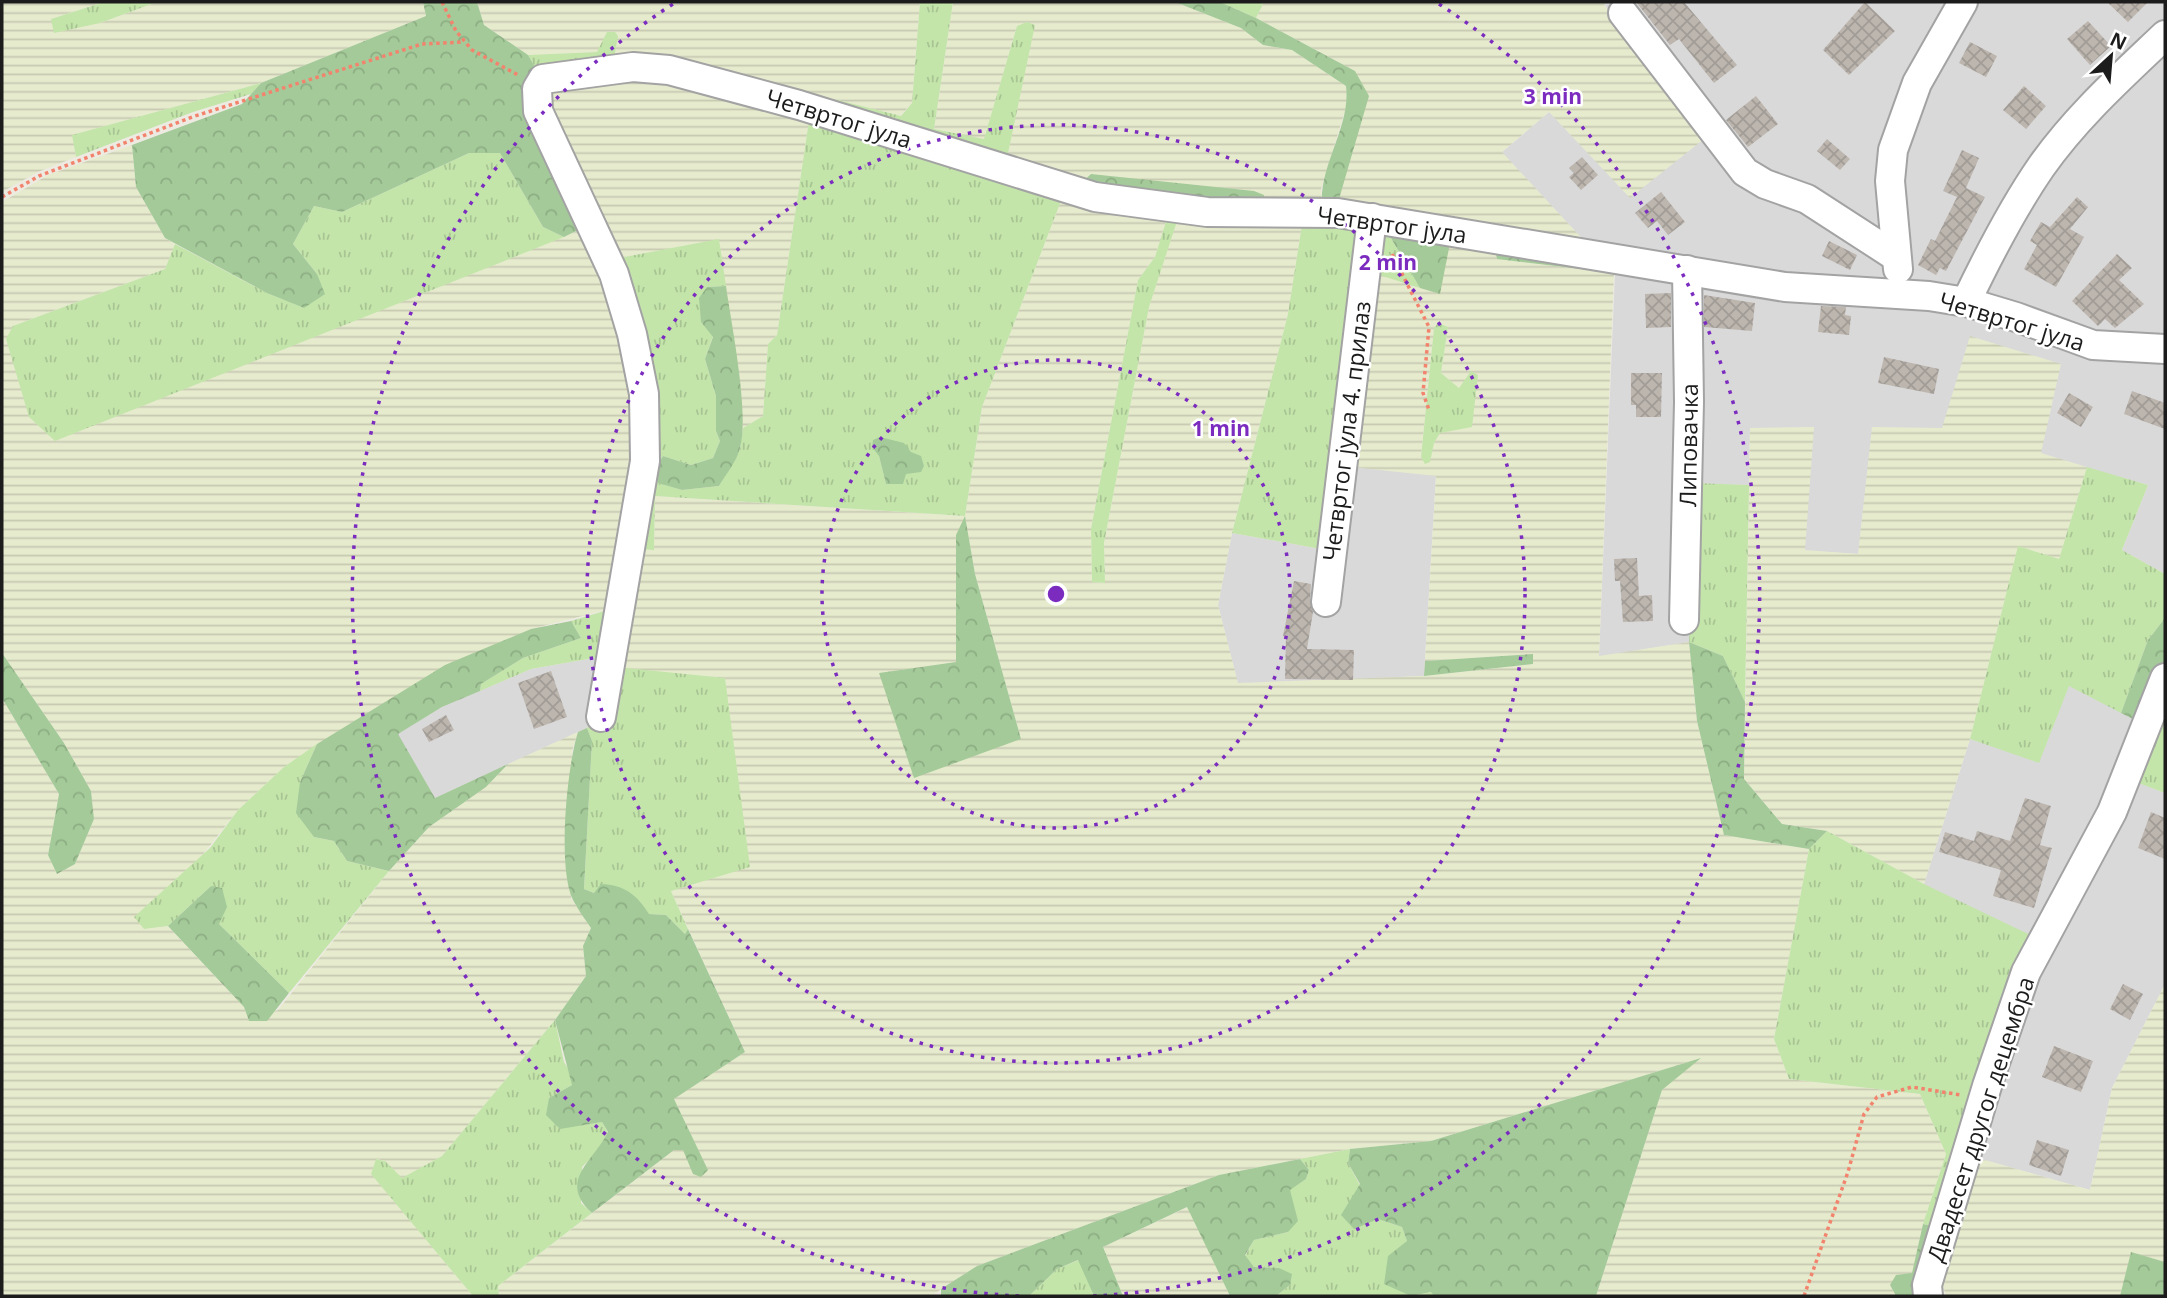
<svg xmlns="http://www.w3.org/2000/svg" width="2167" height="1298" viewBox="0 0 2167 1298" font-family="'Open Sans',sans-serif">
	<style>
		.residential { fill: #dad9d9 }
		.farmland { fill: url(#farmland-rules); fill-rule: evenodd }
		.grass { fill: url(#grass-tufts); fill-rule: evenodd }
		.forest { fill: url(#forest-crowns) }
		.building { fill: url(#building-cross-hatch) }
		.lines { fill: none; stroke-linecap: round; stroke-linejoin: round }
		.minor-casing { stroke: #a3a3a3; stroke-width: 32 }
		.path { stroke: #f2846e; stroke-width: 3.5; stroke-dasharray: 3.5 3.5; stroke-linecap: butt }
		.minor { stroke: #fff; stroke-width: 28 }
		.ring { fill: none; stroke: #7b2cbf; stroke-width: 3.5; stroke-dasharray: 3.5 7 }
		.labels { text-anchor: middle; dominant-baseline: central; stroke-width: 5; stroke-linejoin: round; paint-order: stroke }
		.street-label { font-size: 23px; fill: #1c1c1c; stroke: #fff }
		.centre { fill: #7b2cbf; stroke: #fff; stroke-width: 3.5 }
		.ring-label { font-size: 21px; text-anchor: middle; font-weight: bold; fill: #7b2cbf; stroke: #fff; stroke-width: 5; stroke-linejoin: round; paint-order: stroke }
	</style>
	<defs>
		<pattern id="farmland-rules" width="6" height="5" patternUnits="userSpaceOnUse" patternTransform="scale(1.75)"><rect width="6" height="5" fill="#e7ebce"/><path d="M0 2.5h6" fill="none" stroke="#c6c9b0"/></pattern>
		<pattern id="grass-tufts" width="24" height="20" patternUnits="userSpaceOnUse" patternTransform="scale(1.75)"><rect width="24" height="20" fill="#c3e5aa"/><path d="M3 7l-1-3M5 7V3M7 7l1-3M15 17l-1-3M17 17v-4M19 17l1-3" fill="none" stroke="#a7c492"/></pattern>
		<pattern id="forest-crowns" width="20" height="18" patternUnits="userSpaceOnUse" patternTransform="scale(1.75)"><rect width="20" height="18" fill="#a4ca99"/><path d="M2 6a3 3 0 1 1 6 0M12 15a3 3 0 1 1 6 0" fill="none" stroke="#8dad83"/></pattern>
		<pattern id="building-cross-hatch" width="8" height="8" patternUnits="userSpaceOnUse" patternTransform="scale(1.75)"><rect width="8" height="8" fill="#bdb6af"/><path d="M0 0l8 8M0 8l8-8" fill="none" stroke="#a29c96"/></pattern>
	</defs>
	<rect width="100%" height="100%" fill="#edeae2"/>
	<!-- residential -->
	<g class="residential">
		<path d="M1607,2h558v572l-43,-24 26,-65 -206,-57 -83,126 -54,-3 -55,-123 -1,57 -55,-1 -5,158 -90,15 17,-408 -27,-3 -88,-93 48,-41 155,27 -100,-135z"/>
		<path d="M1338,465l98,10 -12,201 -186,8 -20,-79 14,-72 94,17z"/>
		<path d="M605,656l-12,65 -6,7 -152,70 -38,-64 45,-27 89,-38z"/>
		<path d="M2069,685l86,45 -21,51 31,12v191l-53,104 -22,102 -116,-33 -50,-273 46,-145 69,23z"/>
	</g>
	<!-- farmland -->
	<g class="farmland">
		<path d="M2,2h102l-53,17 49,4 57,-21h266l3,14 -165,67 -188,52 3,22 -38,15 -36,20z"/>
		<path d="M477,2h443l-8,101 -12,13 -66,-17 -12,4 -209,-39 -11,-22 -4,10 -70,3 -44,-30z"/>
		<path d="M953,2h222l66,26 22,17 29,5 54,36 2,15 -27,88 1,16 -243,-20 -73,-22 28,-137h-17l-33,114 -50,-11z"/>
		<path d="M1264,2h343l-3,3 100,134 -74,59 -81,-86 -47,40 87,94 -252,-40 18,-135 -99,-53z"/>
		<path d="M634,72l176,42 -33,221 -9,9 -5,72 -20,12 -24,-188 -105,19 -70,-150 5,-26z"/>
		<path d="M132,145l4,42 29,51 10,6 -10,25 -152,57 551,-89 22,-11 53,169 -25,213 -83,21 -163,84 -84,54 -46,43 -94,119 24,-3 76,81 5,14 29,-11 111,-139 40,-44 57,-40 22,-23 70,-32 -6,19 -1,147 20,30 -8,18 3,30 -31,44 -113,136 -40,23 -17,-18 -8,-2 -5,15 101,122h-471v-598l57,96 -11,61 9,19 18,-10 19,-45 -3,-28 -27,-48 -62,-90v-451l46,-27z"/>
		<path d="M1064,193l104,22 -13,42 -17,23 -47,249 1,53 13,1 -1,-40 45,-236 29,-92 125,3 -15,96 -56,219 -14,72 20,78 186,-7 109,-12 -1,-10 -107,7 11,-185 -84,-9 21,-194 78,-35 43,8 3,13 117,14 -15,383 90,-14 8,79 27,114 85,14 -35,190 15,40 131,15 26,60 -23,70 -11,50 -22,11 6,11h-300l66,-206 36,-31 -267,82 -81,8 -131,26 -242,91 -46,30h-432l-1,-10 176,-136h9l25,21 -34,-72 71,-47 -74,-161 -55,-224 20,-118 18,1 1,-54 310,20 17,-109zM1438,323l10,4 -7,46 18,15 7,-6 -32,61 -13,14 13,-128zM965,518l10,56 46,165 -141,-66 76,-11z"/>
		<path d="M1970,336l91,28 -20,89 46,14 -28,92 -41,-12 -48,192 -46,145 -97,-53 -45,-7 -38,-45 6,-351 64,-1 -9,123 53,4 14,-127 70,1z"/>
		<path d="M2165,984v278l-34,-9 -11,43h-174l-5,-16 33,-123 116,33 22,-102z"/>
		<path d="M1188,1207l42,89h-107l-20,-49z"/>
	</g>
	<!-- grass -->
	<g class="grass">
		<path d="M104,2h53l-57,21 -46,10 -3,-14z"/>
		<path d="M920,2h33l-19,127 50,10 33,-113 10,-4 8,3 -29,138 -184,-60 12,-4 67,17 11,-13z"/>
		<path d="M1220,2h44l-8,16z"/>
		<path d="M607,32h8l3,4 -5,28 -75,8 -10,-17 69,-3z"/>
		<path d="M261,83l-10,11 -58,18 -117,45 -4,-22z"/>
		<path d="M810,114l254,79 -82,214 -17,109 -310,-20 -1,54 -18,-1 14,-85 -36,-205 105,-20 7,47 -19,1 -6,35 12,14 -8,23 11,37v35l4,10 -7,17 -22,7 -28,-9 -7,11 3,16 23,7 37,-4 21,-37 3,-21 20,-12 5,-72 9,-9zM880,437c25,11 31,2 31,34l-25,13 -7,-28z"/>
		<path d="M469,153h31l43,74 21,10 -509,204 -26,-24 -23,-78 7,-13 152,-57 10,-25 92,49 37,15 13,-34 -24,-30 21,-38 28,6z"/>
		<path d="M1168,215h11l-30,92 -45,236 1,40 -13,-1 -1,-53 47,-249 17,-23z"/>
		<path d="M1303,218l60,4 -37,328 -94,-17 56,-219z"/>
		<path d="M1384,226l36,62 -47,-15z"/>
		<path d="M1438,323l10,4 -7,46 18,15 12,-17 7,4 -6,52 -32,6 -6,10 -4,19 -5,2 -4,-7 13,-129z"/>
		<path d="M2087,467l61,18 -26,65 43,24v44l-17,22 -27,73 -52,-27 -30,77 -69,-24 48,-193 41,13z"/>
		<path d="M1694,483l55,2 -4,217 -22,-46 -34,-14z"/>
		<path d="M614,608l-9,48 -74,13 -51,22 1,-7 42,-26 58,-20 -10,-17z"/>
		<path d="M616,667l109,11 25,189 -79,24 17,38 -3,5 -19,-19 -17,-1 -65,-25 8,-148 -5,-13 6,-7z"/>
		<path d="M2165,724v69l-32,-12 22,-51z"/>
		<path d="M317,744l-17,38 14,55 20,4 13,20 42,10 -100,122 -70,-69 -8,-38 -43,40 -24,3 -10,-12 76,-69 28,-38 46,-43z"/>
		<path d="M1827,831l97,53 127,61 -111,283 -17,-4 23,-70 -26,-60 -131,-15 -15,-40 35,-190z"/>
		<path d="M555,1020l9,42 8,13v10l-23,13 34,27 19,-3 6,11 -11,19 -15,15 -1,36 11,10 -94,73 1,10h-26l-102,-122 5,-15 9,2 17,17 40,-22z"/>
		<path d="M1350,1149l-2,14 30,56 24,8 5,14 4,55 21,-4 2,4h-158l14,-11 -11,-17 -25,-1 -9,-11 9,-16 34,-8 2,-43 16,-10 3,-9 -9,-11z"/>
		<path d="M1079,1260l15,36h-65l28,-27z"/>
	</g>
	<!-- forest -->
	<g class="forest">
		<path d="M423,2h54l7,23 44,30 10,17 48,154 -22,11 -21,-10 -43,-74h-31l-127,59 -28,-6 -21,38 24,30 8,20 -21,14 -37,-15 -102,-55 -29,-51 -4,-42 110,-41 19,-21 165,-67z"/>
		<path d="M1175,2h45l36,16 99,53 14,25 -32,110 -15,-1c-3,-41 29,-78 24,-119l-54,-36 -29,-5 -22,-17z"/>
		<path d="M1091,174l163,17 10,4 -2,12 -183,-22z"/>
		<path d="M1384,226l67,12 -11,56 -20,-6z"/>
		<path d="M1494,246l121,16 -1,11 -117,-14z"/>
		<path d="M726,286c5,36 24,130 14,162 -3,13 -14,26 -21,38l-37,4 -24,-7 -2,-16 7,-11 28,9 22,-7 7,-17 -4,-10v-35l-11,-37 8,-22 -12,-15 -2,-24 8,-11z"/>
		<path d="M880,437l24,6 7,9 10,4 3,10 -3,6 -15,2 -3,10h-17l-7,-28 -7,-9 1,-7z"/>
		<path d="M965,516l10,58 46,165 -107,39 -35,-105 77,-11v-127z"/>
		<path d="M2165,618v106l-10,6 -34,-17 27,-73z"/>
		<path d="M571,621l10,17 -58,20 -42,26 -1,7 -38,16 -44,27 37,64 73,-34 -22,23 -57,40 -40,44 -42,-10 -13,-20 -20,-4 -18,-24 4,-31 17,-38 128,-79 86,-36z"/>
		<path d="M1689,642l34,14 22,46 -1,77 38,45 45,7 -18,18 -85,-14 -27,-114z"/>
		<path d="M2,653l62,90 27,48 3,28 -19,45 -18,10 -9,-19 11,-61 -57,-96z"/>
		<path d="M1533,654v10l-109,12 1,-15z"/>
		<path d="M587,728l5,13 -8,148 10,4 7,-9c24,1 36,11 48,30l17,1 19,19 3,-5 57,123 -71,47 34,71 -7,7 -8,-3 -10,-24h-9l-82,63c-35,-32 1,-51 16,-81l-6,-10 -42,7 -14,-14 3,-17 23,-13 -17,-65 31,-44 -3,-30 8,-18c-6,-9 -13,-18 -18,-28 -16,-32 -6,-134 5,-168z"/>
		<path d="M211,886l11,2 5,19 -8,17 70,69 -22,28h-18l-5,-14 -76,-81z"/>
		<path d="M1701,1058l-39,32 -66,206h-162l-3,-4 -20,4 -27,-12 4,-28 19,-15 -5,-14 -24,-8 -24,10 -13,-14 19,-31 -12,-21 2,-14 81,-8z"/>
		<path d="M1300,1159l9,11 -3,9 -16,11 8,31 -10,11 -34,8 -9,15 9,12 25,1 13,6 -2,11 -14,11h-46l-43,-89 -84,40 20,49h-29l-16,-36 -21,9 -28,27h-88v-7l36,-23 242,-91z"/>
		<path d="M1923,1224l17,4 -17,68h-27l-6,-11 6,-10 16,-2z"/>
		<path d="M2131,1252l34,10v34h-45z"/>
	</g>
	<!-- building -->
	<g class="building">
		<path d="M1636,2h48l53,63 -23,18 -35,-44 -9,6z"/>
		<path d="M1865,2l30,29 -46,44 -26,-25z"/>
		<path d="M2107,2h41l-20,20z"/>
		<path d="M2088,21l23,25 -21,19 -23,-26z"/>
		<path d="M1970,42l27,14 -11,21 -27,-14z"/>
		<path d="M2024,86l22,20 -20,23 -23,-19z"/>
		<path d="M1756,96l22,28 -30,23 -22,-27z"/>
		<path d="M1827,139l23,20 -10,11 -23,-19z"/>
		<path d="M1962,150l17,8 -13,30 19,9 -39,74 -6,-3 -4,7 -18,-10 13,-26 4,2 22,-44 -14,-6z"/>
		<path d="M1582,157l16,18 -17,15 -12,-13 5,-4 -5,-5z"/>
		<path d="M1661,192l24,30 -17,13 -11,-14 -9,7 -13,-15z"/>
		<path d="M2077,197l11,10 -18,22 14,8 -28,50 -32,-18 13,-24 -7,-4 11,-19 9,5z"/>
		<path d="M1829,241l28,14 -7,15 -28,-14z"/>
		<path d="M2117,254l15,14 -13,12 25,24 -29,24 -10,-9 -7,7 -26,-25z"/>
		<path d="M1671,293v34l-25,1 -1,-34z"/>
		<path d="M1704,295l51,8 -3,28 -48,-4z"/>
		<path d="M1821,306l25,1 -1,8 6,1 -2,19 -31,-3z"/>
		<path d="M1884,357l55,12 -5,25 -56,-11z"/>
		<path d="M1631,373h31l-1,44h-25v-12h-5z"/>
		<path d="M2132,391l33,12v26l-41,-15z"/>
		<path d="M2069,393l24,14 -12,20 -24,-14z"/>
		<path d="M1637,558l2,38 13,-1 1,26 -30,1 -3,-41h-5l-1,-22z"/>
		<path d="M1294,581l17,3 -1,17 3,11 -6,37 47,1 -1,30 -68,-1 1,-42 -3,-1z"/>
		<path d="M551,671l16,46 -33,12 -16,-46z"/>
		<path d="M446,715l8,15 -25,12 -7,-13z"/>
		<path d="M2025,798l26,8 -11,39 12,3 -18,60 -41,-12 8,-26 -62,-18 6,-20 29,9 3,-10 33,10z"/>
		<path d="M2151,812l14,6v41l-27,-11z"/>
		<path d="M2123,984l20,10 -13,26 -20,-11z"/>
		<path d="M2054,1046l39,15 -12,31 -39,-15z"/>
		<path d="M2037,1140l32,10 -8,26 -32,-11z"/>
	</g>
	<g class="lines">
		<!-- minor casing -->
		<g class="minor-casing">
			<g id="minor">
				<path d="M1623,13l122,159 20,12 42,15 88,57"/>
				<path d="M1898,269l-8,-88 3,-31 24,-67 46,-81"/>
				<path d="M1966,302c22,-46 46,-93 75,-135 35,-50 81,-91 124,-132"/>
				<path d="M1326,602l46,-384"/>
				<path d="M1684,620l5,-218 -2,-132"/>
				<path d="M601,717l44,-256 -1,-67 -12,-60 -18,-60 -76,-163 -1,-22 6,-10 90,-12 36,3 130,35 296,92 112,15 131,1 447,74 144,9 37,6 50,15 77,28 72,4"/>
				<path d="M1928,1296l-1,-11 60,-199 39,-114 86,-160 53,-134"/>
			</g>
		</g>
		<!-- path -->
		<g class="path">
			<path d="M442,2l14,29 16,19 46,25"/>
			<path d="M2,197l37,-21 153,-59 230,-73 41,-2"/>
			<path d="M1392,254l37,73 -6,66 6,17"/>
			<path d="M1804,1296l44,-124 16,-58 13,-17 35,-10 49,8"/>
		</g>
		<!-- minor -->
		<use href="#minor" class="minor"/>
	</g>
	<!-- distance rings -->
	<g class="ring">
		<circle cx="1056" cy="594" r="234"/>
		<circle cx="1056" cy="594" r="469"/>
		<path d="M1019 1296A703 703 0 0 1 673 4M1439 4A703 703 0 0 1 1093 1296"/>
	</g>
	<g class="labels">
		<!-- street labels -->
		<g class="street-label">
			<text transform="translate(839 118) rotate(17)">Четвртог јула</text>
			<text transform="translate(1392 224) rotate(8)">Четвртог јула</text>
			<text transform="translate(2012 321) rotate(17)">Четвртог јула</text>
			<text transform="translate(1346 431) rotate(-83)">Четвртог јула 4. прилаз</text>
			<text transform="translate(1688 445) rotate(-89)">Липовачка</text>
			<text transform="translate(1980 1119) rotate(-72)">Двадесет другог децембра</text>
		</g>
	</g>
	<circle cx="1056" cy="594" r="10" class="centre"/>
	<g class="ring-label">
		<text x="1553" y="104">3 min</text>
		<text x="1388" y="270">2 min</text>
		<text x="1221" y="436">1 min</text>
	</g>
	<!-- border -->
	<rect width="2167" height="1298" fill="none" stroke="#1c1c1c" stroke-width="7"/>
	<!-- north arrow -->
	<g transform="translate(2111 56) rotate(26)" stroke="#ffffff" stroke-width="5" paint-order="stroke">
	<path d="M0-5L12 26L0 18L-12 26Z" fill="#1c1c1c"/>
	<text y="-10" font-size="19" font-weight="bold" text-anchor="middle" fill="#1c1c1c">N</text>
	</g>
</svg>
